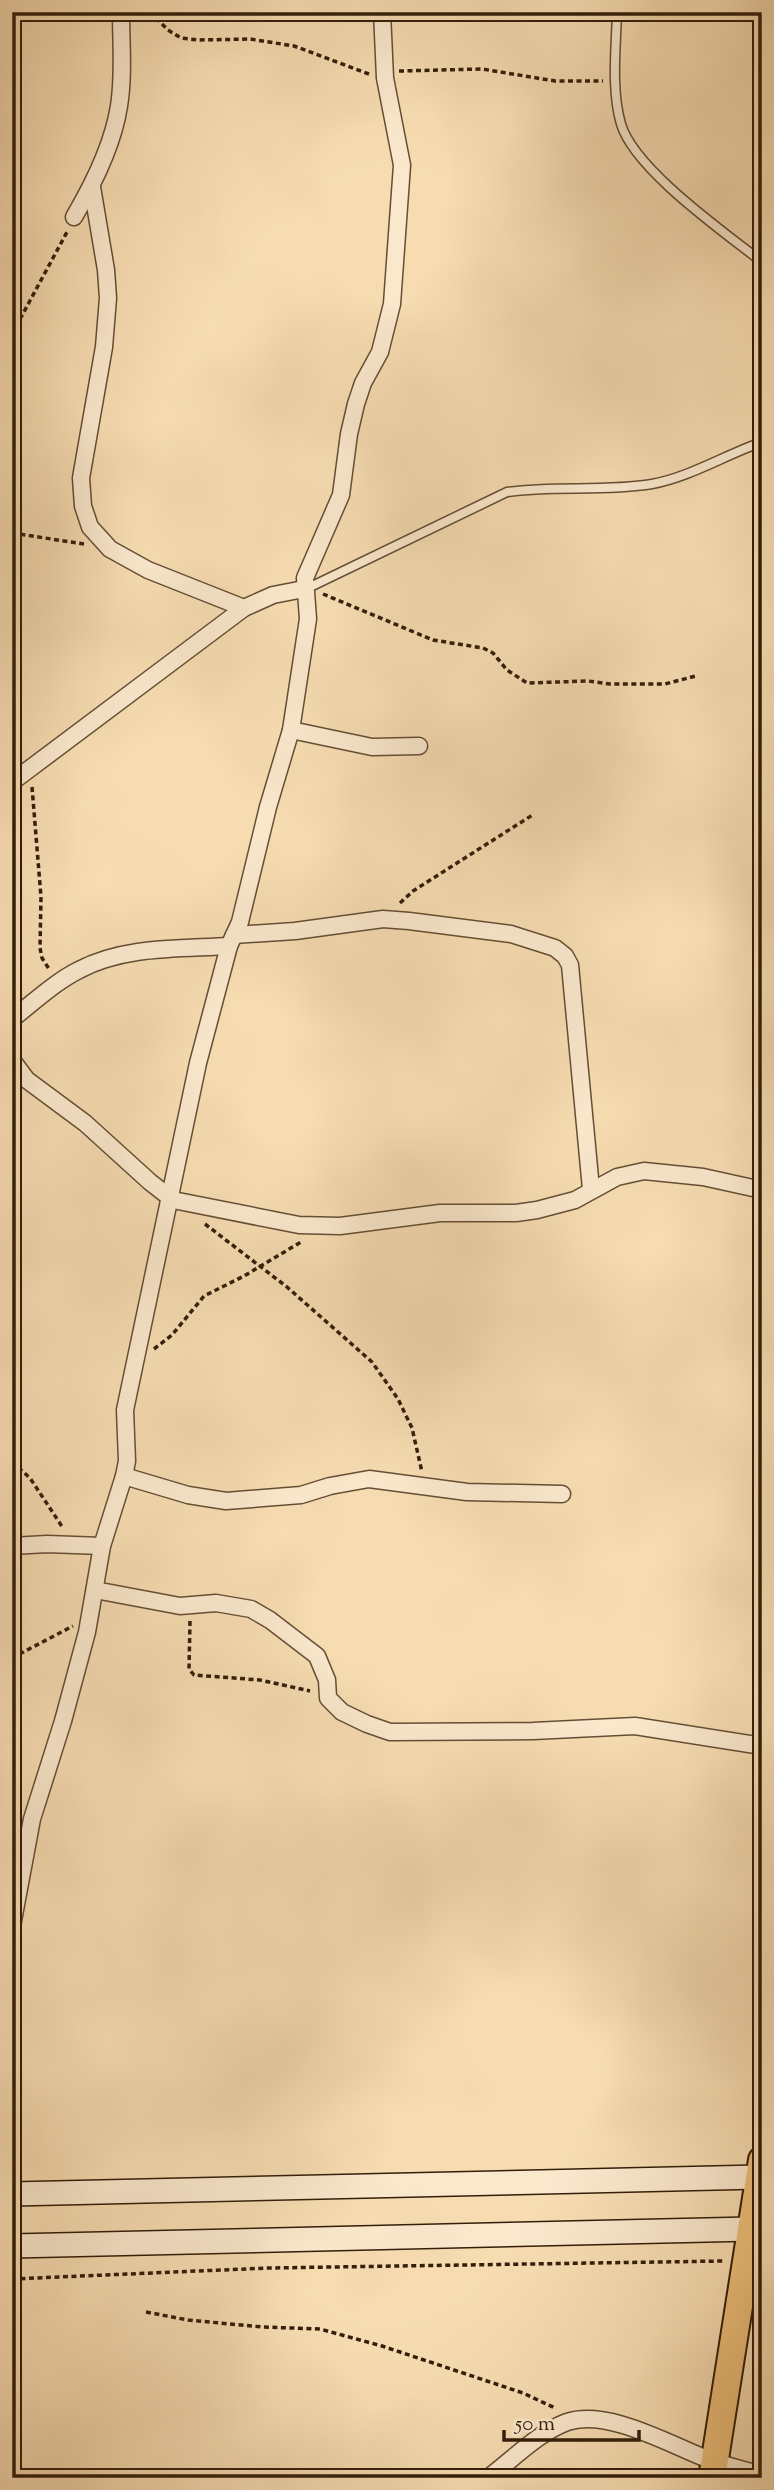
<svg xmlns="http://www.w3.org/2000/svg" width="774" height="2490" viewBox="0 0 774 2490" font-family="'Sorts Mill Goudy',serif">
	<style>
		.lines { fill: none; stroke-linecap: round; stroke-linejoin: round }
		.service-casing { stroke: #644e34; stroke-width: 11 }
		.minor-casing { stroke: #644e34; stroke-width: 19 }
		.secondary-casing { stroke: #331e0a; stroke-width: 26 }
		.trunk-casing { stroke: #331e0a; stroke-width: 30 }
		.path { stroke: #331e0a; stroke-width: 3.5; stroke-dasharray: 5 3.5; stroke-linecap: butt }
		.service { stroke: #fae8cd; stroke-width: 8 }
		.minor { stroke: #fae8cd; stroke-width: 16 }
		.secondary { stroke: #fae8cd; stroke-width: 23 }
		.trunk { stroke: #ecbe79; stroke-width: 26 }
	</style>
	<rect width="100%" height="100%" fill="#f7dcb2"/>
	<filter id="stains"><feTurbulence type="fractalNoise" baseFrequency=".00286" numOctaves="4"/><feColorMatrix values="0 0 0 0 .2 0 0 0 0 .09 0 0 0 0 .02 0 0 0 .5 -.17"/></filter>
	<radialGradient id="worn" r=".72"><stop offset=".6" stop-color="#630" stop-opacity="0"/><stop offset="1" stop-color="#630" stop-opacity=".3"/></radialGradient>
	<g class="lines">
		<!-- service casing -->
		<g class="service-casing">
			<g id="service">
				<path d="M617,12c-1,37 -6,77 4,112 13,45 103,108 141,138"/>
				<path d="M306,589l201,-97c48,-7 97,0 145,-8 38,-7 73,-29 110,-42"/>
			</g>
		</g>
		<!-- minor casing -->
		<g class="minor-casing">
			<g id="minor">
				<path d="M92,187l14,83 2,28 -4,49 -23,131 2,28 7,21 20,22 38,21 96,38"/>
				<path d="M74,217c20,-34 39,-72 45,-111 5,-31 2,-63 2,-94"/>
				<path d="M291,730l81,17 47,-1"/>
				<path d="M12,782l232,-174 29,-13 31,-6"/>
				<path d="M234,935l61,-4 88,-12 26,2 102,13 44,14 10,8 5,9 21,224"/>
				<path d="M12,1019c22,-17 43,-37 67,-49 45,-24 100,-21 150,-24"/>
				<path d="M12,1060l15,20 58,43 65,59 23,18 126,25 41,1 100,-13h76l21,-3 38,-10 42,-23 27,-6 59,6 59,13"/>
				<path d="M124,1476l64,19 38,6 75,-6 29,-9 39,-7 98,13 95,2"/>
				<path d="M12,1546l35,-2 55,2"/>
				<path d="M95,1590l85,16 36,-3 35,6 19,11 47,36 10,24 1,18 14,14 25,12 23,8 143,-1 102,-5 127,20"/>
				<path d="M12,1926l20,-107 31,-98 24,-89 15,-86 22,-70 3,-15 -2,-51 73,-347 31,-117 11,-24 28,-115 23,-77 17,-111 -3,-41 36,-83 8,-61 7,-30 7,-21 17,-31 12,-48 10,-139 -17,-87 -3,-66"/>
				<path d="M488,2478c25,-19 50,-45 79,-56 41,-14 105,24 143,38 17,6 35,10 52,15"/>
			</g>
		</g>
		<!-- secondary casing -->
		<g class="secondary-casing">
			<g id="secondary">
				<path d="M12,2194l747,-17"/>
				<path d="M12,2246l739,-17"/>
			</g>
		</g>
		<!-- trunk casing -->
		<g class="trunk-casing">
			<path id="trunk" d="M712,2478l50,-318"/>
		</g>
		<!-- path -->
		<g class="path">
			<path d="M150,12l18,18 13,8 17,2 52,-1 44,7 75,28"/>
			<path d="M399,71l83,-2 73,12h48"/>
			<path d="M12,334l55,-102"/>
			<path d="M12,533l72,11"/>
			<path d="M323,594l110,46 50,8 10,5 14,17 20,13 61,-2 22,3h55l31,-8"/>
			<path d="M32,787l9,110 -1,51 2,10 7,11"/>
			<path d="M400,903l13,-12 121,-77"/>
			<path d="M205,1224l82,63 85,75 26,37 14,29 10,44"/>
			<path d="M154,1349l18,-14 32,-39 40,-20 57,-34"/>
			<path d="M12,1462l18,16 33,50"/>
			<path d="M190,1621l-1,48 5,6 66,5 50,11"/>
			<path d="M12,1658l61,-32"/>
			<path d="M12,2279l256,-11 456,-7"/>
			<path d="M146,2312l42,8 74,7 58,2 62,17 141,47 32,15"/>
		</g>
		<!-- service -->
		<use href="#service" class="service"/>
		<!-- minor -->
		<use href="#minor" class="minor"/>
		<!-- secondary -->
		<use href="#secondary" class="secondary"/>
		<!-- trunk -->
		<use href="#trunk" class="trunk"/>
	</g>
	<!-- margin -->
	<rect width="774" height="2490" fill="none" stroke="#f7dcb2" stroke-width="42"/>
	<rect x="14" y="14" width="746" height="2462" fill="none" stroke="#331e0a" stroke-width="3.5"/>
	<rect x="21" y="21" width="732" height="2448" fill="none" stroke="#331e0a" stroke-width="2"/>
	<!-- scale -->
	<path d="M504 2430v10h135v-10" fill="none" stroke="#331e0a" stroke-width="3.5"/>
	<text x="515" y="2430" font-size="21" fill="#331e0a" stroke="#fae8cd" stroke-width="5" paint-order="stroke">50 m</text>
	<rect width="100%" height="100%" filter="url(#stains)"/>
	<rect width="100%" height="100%" fill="url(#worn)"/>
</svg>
